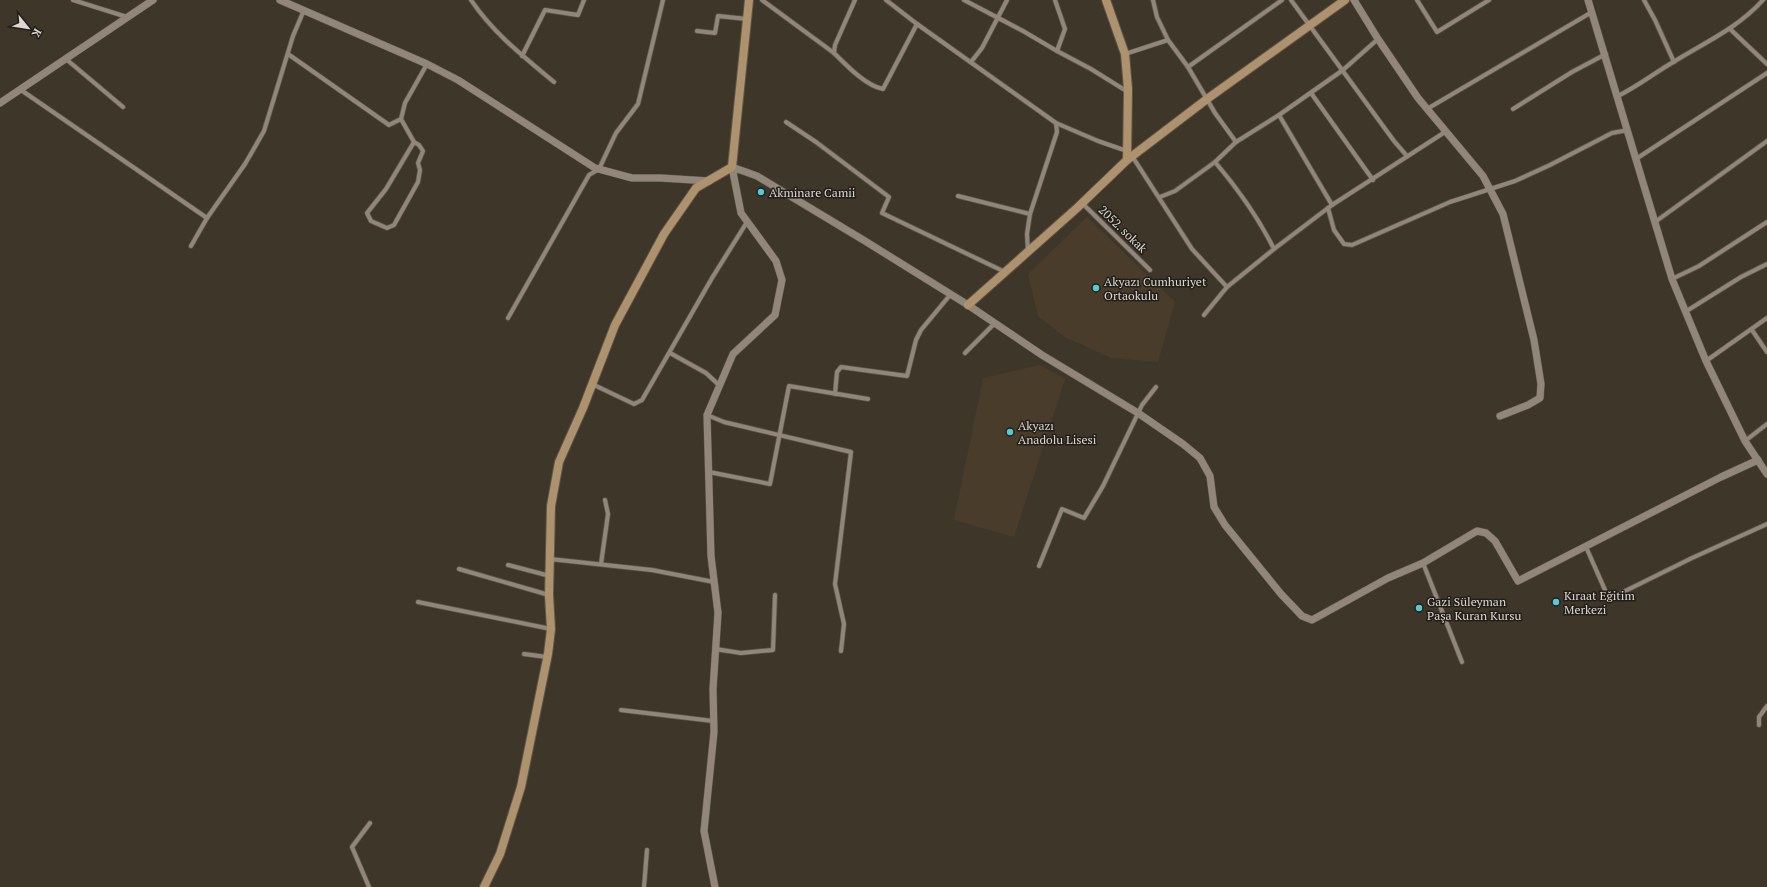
<svg xmlns="http://www.w3.org/2000/svg" width="1767" height="887" viewBox="0 0 1767 887" font-family="'PT Serif',serif">
	<style>
		.built { fill: #4a3c2b }
		.lines { fill: none; stroke-linecap: round; stroke-linejoin: round }
		.minor-casing { stroke: #5d554b; stroke-width: 5.5 }
		.tertiary-casing { stroke: #5d554b; stroke-width: 8 }
		.secondary-casing { stroke: #5d554b; stroke-width: 10 }
		.minor { stroke: #918679; stroke-width: 4 }
		.tertiary { stroke: #918679; stroke-width: 7 }
		.secondary { stroke: #ae926d; stroke-width: 8 }
		.poi-dot { fill: #52cbd8; stroke: #221e19; stroke-width: 1.5 }
		.labels { text-anchor: middle; dominant-baseline: central; stroke-width: 3; stroke-linejoin: round; paint-order: stroke }
		.poi-label { font-size: 12px; fill: #ddd7d0; stroke: #221e19; text-anchor: start }
		.street-label { font-size: 12px; fill: #ddd7d0; stroke: #221e19 }
	</style>
	<rect width="100%" height="100%" fill="#3f362a"/>
	<!-- built -->
	<g class="built">
		<path d="M1087,217l88,85 -17,60 -47,-4 -46,-21 -27,-21 -10,-42z"/>
		<path d="M1040,365l25,14 -51,158 -60,-17 29,-142z"/>
	</g>
	<g class="lines">
		<!-- minor casing -->
		<g class="minor-casing">
			<g id="minor">
				<path d="M73,0l54,17"/>
				<path d="M471,0c22,33 53,57 83,82"/>
				<path d="M762,0l72,53"/>
				<path d="M855,0l-20,45 -1,8c12,12 32,33 49,36l34,-65"/>
				<path d="M886,0l31,24 139,99 42,18 29,10"/>
				<path d="M964,0l59,31 34,20 34,18 37,23"/>
				<path d="M1055,0l10,29 -8,22"/>
				<path d="M1153,0l4,17 11,23 20,27 27,46 21,29"/>
				<path d="M1291,0l103,141 13,15"/>
				<path d="M1417,0l20,32 52,-32"/>
				<path d="M1644,0l11,20 19,42"/>
				<path d="M1730,29l37,35"/>
				<path d="M697,31l18,2 3,-17 29,3"/>
				<path d="M288,54l101,71 12,-6"/>
				<path d="M1125,54l43,-14"/>
				<path d="M522,56l23,-46 33,5 6,-15"/>
				<path d="M66,59l57,48"/>
				<path d="M971,62l11,-14 25,-48"/>
				<path d="M1188,67l94,-67"/>
				<path d="M21,90l186,128"/>
				<path d="M1311,93l62,87"/>
				<path d="M1618,96c20,-10 38,-24 57,-35 31,-19 64,-34 88,-61"/>
				<path d="M1427,109l165,-97"/>
				<path d="M1513,109l59,-37 34,-18"/>
				<path d="M1279,115l53,90"/>
				<path d="M786,122l30,20 73,55 -7,16 123,59"/>
				<path d="M414,142l-28,47 -19,24 4,8 16,7 7,-3 24,-43 2,-12 -2,-7 5,-12 -4,-6 -5,-3 -13,-23 4,-16 22,-39"/>
				<path d="M1132,156l60,93 35,38"/>
				<path d="M1636,159l131,-86"/>
				<path d="M1215,162c23,27 43,55 59,87"/>
				<path d="M958,196l72,18"/>
				<path d="M1160,197l15,-6 40,-29 21,-20 43,-27 64,-45 35,-31"/>
				<path d="M1082,203l68,67"/>
				<path d="M1328,208l6,22 10,14 8,1 98,-43 65,-21 35,-16 62,-32 16,-3"/>
				<path d="M1655,222l112,-81"/>
				<path d="M191,246l16,-28 38,-54 19,-33 29,-95 11,-26"/>
				<path d="M1028,252l-1,-18 3,-20 27,-82 -1,-9"/>
				<path d="M1672,279l27,-13 68,-44"/>
				<path d="M1685,312l56,-35 26,-13"/>
				<path d="M1204,315l23,-28 47,-38 58,-44 113,-73"/>
				<path d="M508,318l81,-143 10,-6 17,-36 22,-29 25,-104"/>
				<path d="M1752,330l15,22"/>
				<path d="M670,353l36,20 14,13"/>
				<path d="M965,353l29,-29"/>
				<path d="M1706,361l61,-43"/>
				<path d="M592,384l42,20 8,-4 70,-122 35,-56"/>
				<path d="M835,394l2,-22 4,-5 66,9 9,-36 5,-10 29,-35"/>
				<path d="M707,415l17,7 127,30 -16,132 9,40 -3,27"/>
				<path d="M1745,441l22,-17"/>
				<path d="M709,472l61,12 19,-98 79,13"/>
				<path d="M1586,547l23,52 83,-41 75,-34"/>
				<path d="M550,559l102,11 62,12"/>
				<path d="M1423,563l39,99"/>
				<path d="M601,564l7,-50 -3,-14"/>
				<path d="M508,565l42,11"/>
				<path d="M1039,566l23,-57 22,9 19,-32 39,-81 14,-18"/>
				<path d="M459,569l90,26"/>
				<path d="M418,602l133,27"/>
				<path d="M715,649l26,4 32,-3 2,-55"/>
				<path d="M524,654l23,3"/>
				<path d="M621,710l92,11"/>
				<path d="M1759,725v-8l8,-11"/>
				<path d="M369,887l-17,-40 18,-24"/>
				<path d="M644,887l3,-37"/>
			</g>
		</g>
		<!-- tertiary casing -->
		<g class="tertiary-casing">
			<g id="tertiary">
				<path d="M280,0l147,64 31,16 137,88 37,10h29l48,3"/>
				<path d="M1354,0l24,39 40,59 65,78 20,38 31,126 7,44 -1,14 -12,7 -28,11"/>
				<path d="M1588,0l84,279 34,82 39,80 22,33"/>
				<path d="M0,103l153,-103"/>
				<path d="M715,887l-11,-56 10,-99 -1,-43 5,-76 -7,-57 -4,-141 26,-61 42,-39 7,-35 -6,-19 -35,-48 -9,-46 25,9 108,65 103,64 74,50 96,58 45,31 17,14 10,18 4,31 11,18 56,69 21,22 10,4 76,-42 35,-15 54,-32 9,2 9,8 23,40 203,-104 37,-17"/>
			</g>
		</g>
		<!-- secondary casing -->
		<g class="secondary-casing">
			<g id="secondary">
				<path d="M1106,0l19,54 3,35 -1,71"/>
				<path d="M968,305l109,-97 50,-48 80,-61 138,-99"/>
				<path d="M484,887l16,-33 21,-67 27,-133 3,-25 -2,-34 2,-89 8,-44 24,-54 32,-83 49,-91 32,-46 36,-21 17,-167"/>
			</g>
		</g>
		<!-- minor -->
		<use href="#minor" class="minor"/>
		<!-- tertiary -->
		<use href="#tertiary" class="tertiary"/>
		<!-- secondary -->
		<use href="#secondary" class="secondary"/>
	</g>
	<!-- markers -->
	<g class="poi-dot">
		<circle cx="761" cy="192" r="4"/>
		<circle cx="1096" cy="288" r="4"/>
		<circle cx="1010" cy="432" r="4"/>
		<circle cx="1556" cy="602" r="4"/>
		<circle cx="1419" cy="608" r="4"/>
	</g>
	<g class="labels">
		<!-- poi labels -->
		<g class="poi-label">
			<text x="769" y="192">Akminare Camii</text>
			<text x="1104" y="281">Akyazı Cumhuriyet<tspan x="1104" dy="14">Ortaokulu</tspan></text>
			<text x="1018" y="425">Akyazı<tspan x="1018" dy="14">Anadolu Lisesi</tspan></text>
			<text x="1564" y="595">Kıraat Eğitim<tspan x="1564" dy="14">Merkezi</tspan></text>
			<text x="1427" y="601">Gazi Süleyman<tspan x="1427" dy="14">Paşa Kuran Kursu</tspan></text>
		</g>
		<!-- street labels -->
		<g class="street-label">
			<text transform="translate(1123 229) rotate(44)">2052. sokak</text>
		</g>
	</g>
	<!-- north arrow -->
	<g transform="translate(28 28) rotate(120)" stroke="#221e19" stroke-width="3" paint-order="stroke">
	<path d="M0-3L7 15L0 10L-7 15Z" fill="#ddd7d0"/>
	<text y="-6" font-size="11" font-weight="bold" text-anchor="middle" fill="#ddd7d0">K</text>
	</g>
</svg>
